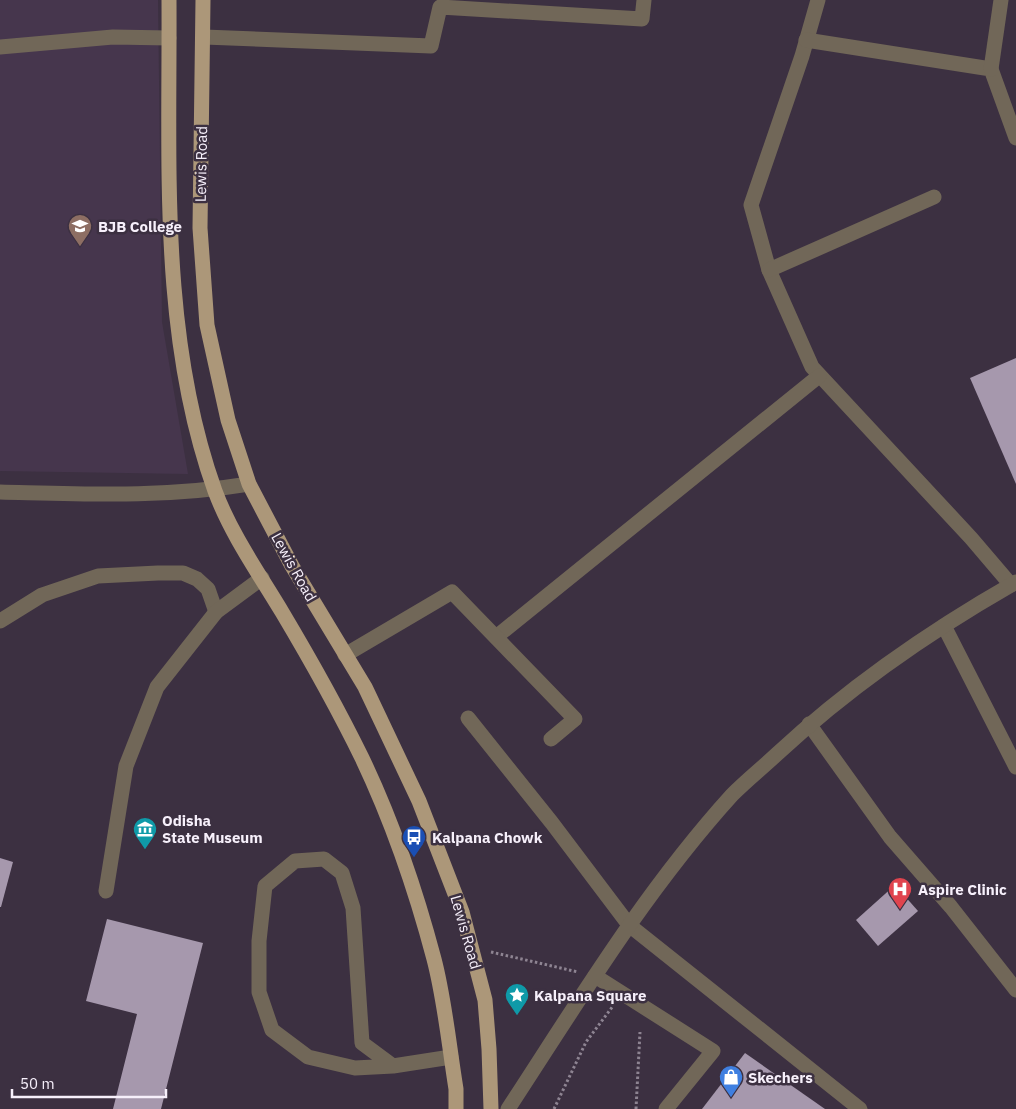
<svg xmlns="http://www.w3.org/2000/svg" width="1016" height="1109" viewBox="0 0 1016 1109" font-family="'IBM Plex Sans',sans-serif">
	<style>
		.built { fill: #46364d }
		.building { fill: #a698ad }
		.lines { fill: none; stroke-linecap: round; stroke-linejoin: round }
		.path { stroke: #8e8492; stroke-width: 3; stroke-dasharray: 2.5 2.5; stroke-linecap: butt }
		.minor { stroke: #716758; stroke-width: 15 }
		.major { stroke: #ac9779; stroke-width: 15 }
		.labels { text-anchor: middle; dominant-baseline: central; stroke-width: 5; stroke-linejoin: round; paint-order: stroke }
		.street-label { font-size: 15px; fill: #f7f0fb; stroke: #3c3041 }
		.poi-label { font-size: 15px; font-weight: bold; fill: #f7f0fb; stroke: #3c3041; text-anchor: start }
	</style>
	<rect width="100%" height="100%" fill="#3c3041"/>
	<!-- built -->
	<path class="built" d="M0,0h158l4,322 26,152 -188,-3z"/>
	<!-- building -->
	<g class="building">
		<path d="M1016,358v126l-46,-106z"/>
		<path d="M0,858l13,4 -12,45h-1z"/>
		<path d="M895,885l23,26 -40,35 -22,-26z"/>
		<path d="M107,919l96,24 -42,166h-48l24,-95 -51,-13z"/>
		<path d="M745,1053l80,56h-123z"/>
	</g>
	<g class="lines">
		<!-- path -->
		<g class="path">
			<path d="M491,952l87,20"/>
			<path d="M554,1109l32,-67 27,-36"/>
			<path d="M636,1109l4,-77"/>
		</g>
		<!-- minor -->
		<g class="minor">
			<path d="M818,0l-16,56 -51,149 18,65 43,97 159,171 40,47"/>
			<path d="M204,37l227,9 9,-39 202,12 2,-19"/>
			<path d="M806,40l185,29 25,69"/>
			<path d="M0,47l113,-10 56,1"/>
			<path d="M991,69l10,-69"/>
			<path d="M769,270l165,-73"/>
			<path d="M0,492c86,2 164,6 249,-8"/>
			<path d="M0,621l42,-26 56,-19 60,-3h25l14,6 11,10 8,23"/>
			<path d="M944,626l72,141"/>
			<path d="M496,637l323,-261"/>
			<path d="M345,655l107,-63 123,127 -24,20"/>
			<path d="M468,718l84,105 77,102 231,184"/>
			<path d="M809,724l81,113 61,70 65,83"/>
			<path d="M106,891l20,-125 31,-79 59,-75 46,-34"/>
			<path d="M595,976l118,75 -47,58"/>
			<path d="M393,1066l-31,-23 -9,-135 -11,-35 -18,-14 -29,2 -30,25 -6,55v51l13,38 36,27 47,11 38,-2 58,-9"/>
			<path d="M508,1109c70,-107 137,-218 224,-314 14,-14 30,-27 45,-41 72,-67 153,-123 239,-172"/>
		</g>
		<!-- major -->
		<g class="major">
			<path d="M169,0c1,163 -10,335 46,491 16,43 43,81 67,121 28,47 56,97 80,146 30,63 54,133 72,201 11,42 15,87 22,130v20"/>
			<path d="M203,0l-3,228 7,97 21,95 21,64 43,82 73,121 54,114 43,111 23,88 4,49 2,60"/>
		</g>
	</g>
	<!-- icons -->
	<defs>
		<g id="university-pin" transform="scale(1.25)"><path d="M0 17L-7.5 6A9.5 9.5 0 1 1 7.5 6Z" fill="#8d6e63" stroke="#3c3041"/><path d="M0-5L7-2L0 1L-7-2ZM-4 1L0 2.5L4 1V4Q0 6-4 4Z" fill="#fff"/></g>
		<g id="museum-pin" transform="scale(1.25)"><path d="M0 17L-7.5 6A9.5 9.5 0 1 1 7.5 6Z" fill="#0f9aa8" stroke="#3c3041"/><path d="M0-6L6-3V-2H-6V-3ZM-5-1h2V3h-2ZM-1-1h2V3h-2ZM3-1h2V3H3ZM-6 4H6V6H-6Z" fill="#fff"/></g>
		<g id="bus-pin" transform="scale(1.25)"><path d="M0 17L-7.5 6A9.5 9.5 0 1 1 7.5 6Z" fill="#1a4fb4" stroke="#3c3041"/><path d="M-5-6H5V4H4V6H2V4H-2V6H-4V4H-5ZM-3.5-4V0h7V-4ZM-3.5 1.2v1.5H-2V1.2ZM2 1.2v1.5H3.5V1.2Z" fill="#fff"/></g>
		<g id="hospital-pin" transform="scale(1.25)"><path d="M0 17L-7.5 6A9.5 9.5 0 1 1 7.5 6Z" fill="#e0444e" stroke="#3c3041"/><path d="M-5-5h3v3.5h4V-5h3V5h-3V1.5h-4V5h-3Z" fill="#fff"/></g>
		<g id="sight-pin" transform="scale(1.25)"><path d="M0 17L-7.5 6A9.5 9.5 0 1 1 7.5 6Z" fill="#0f9aa8" stroke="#3c3041"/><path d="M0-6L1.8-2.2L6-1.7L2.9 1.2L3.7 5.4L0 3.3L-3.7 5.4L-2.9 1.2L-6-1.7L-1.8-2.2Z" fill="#fff"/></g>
		<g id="shop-pin" transform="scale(1.25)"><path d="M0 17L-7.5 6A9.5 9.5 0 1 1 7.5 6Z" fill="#3f7fe0" stroke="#3c3041"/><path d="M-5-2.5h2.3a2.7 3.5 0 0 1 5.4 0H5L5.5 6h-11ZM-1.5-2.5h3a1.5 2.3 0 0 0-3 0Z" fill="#fff"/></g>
	</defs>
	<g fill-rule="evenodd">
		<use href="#university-pin" x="80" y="226"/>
		<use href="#museum-pin" x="145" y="829"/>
		<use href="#bus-pin" x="414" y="837"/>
		<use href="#hospital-pin" x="900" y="889"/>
		<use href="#sight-pin" x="517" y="995"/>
		<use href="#shop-pin" x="731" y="1077"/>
	</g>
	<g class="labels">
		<!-- street labels -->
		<g class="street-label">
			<text transform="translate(201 164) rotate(-89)">Lewis Road</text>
			<text transform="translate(294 567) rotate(61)">Lewis Road</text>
			<text transform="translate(466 932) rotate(74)">Lewis Road</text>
		</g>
		<!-- poi labels -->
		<g class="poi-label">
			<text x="98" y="226">BJB College</text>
			<text x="162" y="820">Odisha<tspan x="162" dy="17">State Museum</tspan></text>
			<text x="432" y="837">Kalpana Chowk</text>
			<text x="918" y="889">Aspire Clinic</text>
			<text x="534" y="995">Kalpana Square</text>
			<text x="748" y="1077">Skechers</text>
		</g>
	</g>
	<!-- scale -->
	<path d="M12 1089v8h154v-8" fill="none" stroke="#f7f0fb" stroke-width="2.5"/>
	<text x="20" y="1089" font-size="15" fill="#f7f0fb" stroke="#3c3041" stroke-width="4" paint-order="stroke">50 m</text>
</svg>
